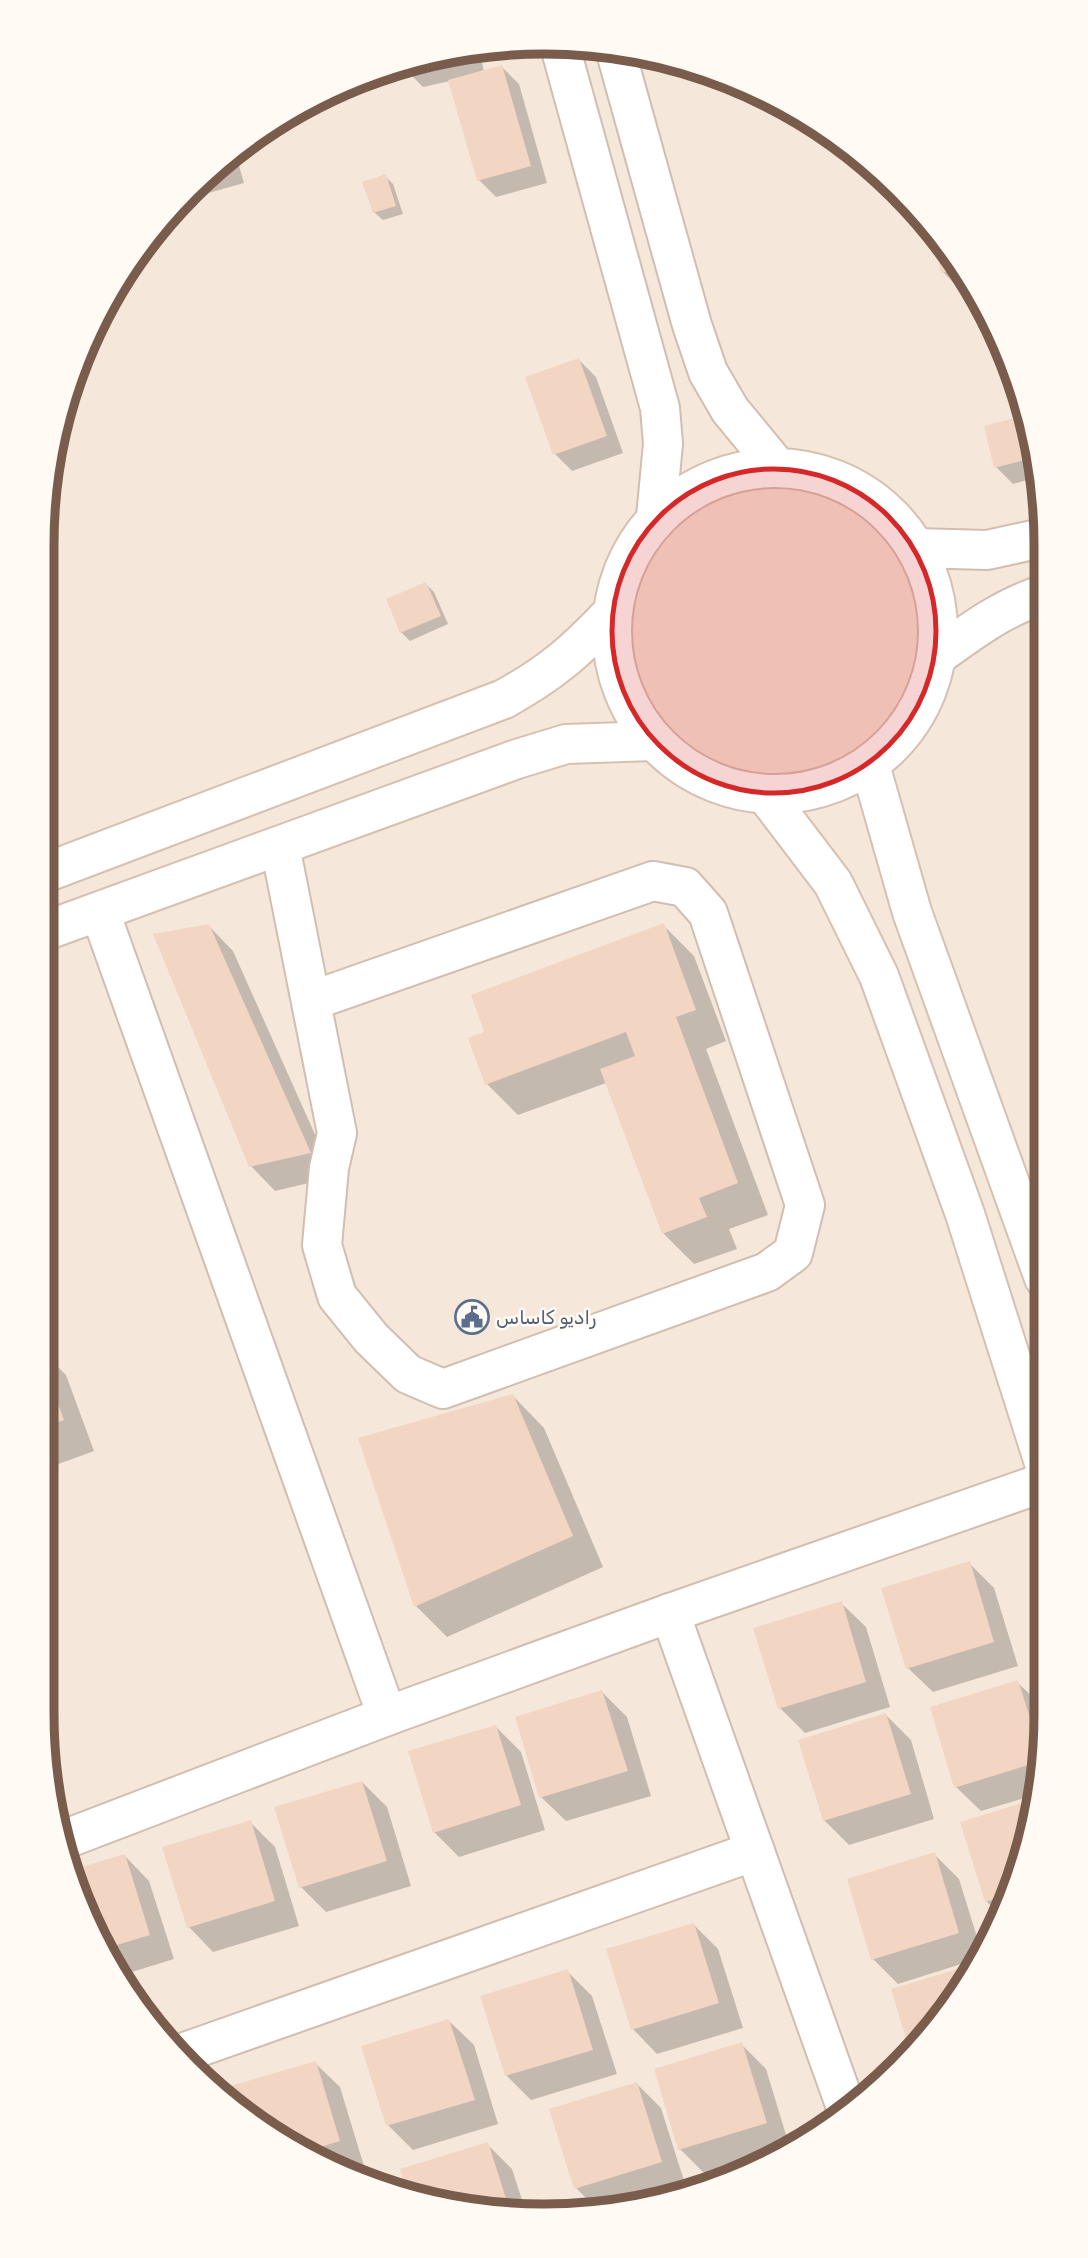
<svg xmlns="http://www.w3.org/2000/svg" width="1088" height="2258" viewBox="0 0 1088 2258" font-family="Rubik,'Noto Naskh Arabic',sans-serif">
	<style>
		.residential { fill: #f5e8da }
		.shadow { fill: #0003 }
		.building { fill: #f3d5c3 }
		.lines { fill: none; stroke-linecap: round; stroke-linejoin: round }
		.street-casing { stroke: #d1beb0; stroke-width: 42 }
		.secondary-casing { stroke: #d6c0b0; stroke-width: 42 }
		.street { stroke: #fff; stroke-width: 38 }
		.secondary { stroke: #fff; stroke-width: 38 }
		.marked { fill: #d62828; fill-opacity: 0.2; stroke: #d62828; stroke-width: 5; stroke-linejoin: round }
		.labels { text-anchor: middle; dominant-baseline: central; stroke-width: 5; stroke-linejoin: round; paint-order: stroke }
		.service-label { font-size: 19px; fill: #4e5e75; stroke: #fffaf3; text-anchor: start }
		.rim { fill: none; stroke: #7a5c4d; stroke-width: 9 }
	</style>
	<rect width="100%" height="100%" fill="#fdf6ec"/>
	<!-- residential -->
	<path class="residential" d="M544,42l98,10 94,28 113,65 93,93 66,114 34,126 4,1236 -10,98 -28,94 -87,139 -71,67 -84,52 -157,48 -163,-6 -94,-28 -87,-46 -119,-112 -77,-144 -27,-162v-1170l10,-98 28,-94 47,-87 62,-76 76,-63 87,-46 94,-28z"/>
	<!-- shadow -->
	<g class="shadow">
		<path d="M479,48l5,24 18,-5 17,17 28,99 -51,14 -17,-17 -29,-99 -27,6 -13,-13 -12,-1 -23,8 -6,-6 77,-23z"/>
		<path d="M235,152l9,31 -57,16 -3,-3z"/>
		<path d="M385,176l8,8 10,30 -20,6 -9,-8z"/>
		<path d="M942,238l33,57 -8,2 -24,-25z"/>
		<path d="M579,360l17,17 27,76 -51,18 -17,-17z"/>
		<path d="M1025,417l16,59 -28,8 -17,-17z"/>
		<path d="M426,584l8,8 14,32 -38,17 -9,-9z"/>
		<path d="M663,925l31,31 32,85 -20,8 62,166 -39,14 8,20 -43,15 -31,-31 -57,-150 -88,32 -31,-31z"/>
		<path d="M209,926l24,25 101,226 -59,14 -24,-25z"/>
		<path d="M42,1351l24,24 28,76 -52,19z"/>
		<path d="M513,1396l31,32 59,139 -156,70 -31,-31z"/>
		<path d="M969,1563l25,25 24,78 -85,26 -25,-24z"/>
		<path d="M841,1603l25,24 24,80 -85,26 -25,-25z"/>
		<path d="M1017,1682l25,24 4,12 -8,76 -57,17 -25,-24z"/>
		<path d="M602,1692l25,25 24,79 -85,25 -25,-24z"/>
		<path d="M886,1715l25,25 23,79 -85,26 -25,-25z"/>
		<path d="M496,1727l25,25 24,78 -86,27 -25,-25z"/>
		<path d="M362,1782l25,25 24,79 -85,26 -25,-25z"/>
		<path d="M1038,1800l-2,12 -28,94 -7,10 -15,-15z"/>
		<path d="M250,1822l25,25 24,79 -86,26 -24,-25z"/>
		<path d="M934,1854l25,25 22,71 -7,10 -76,24 -25,-25z"/>
		<path d="M125,1856l24,25 25,78 -52,16 -54,-102z"/>
		<path d="M694,1925l24,24 25,79 -86,26 -24,-25z"/>
		<path d="M567,1971l25,25 25,78 -86,26 -25,-25z"/>
		<path d="M449,2021l25,24 24,79 -85,26 -25,-25z"/>
		<path d="M741,2044l25,25 24,79 -85,26 -25,-25 -24,-79z"/>
		<path d="M315,2063l25,24 24,79 -22,7 -77,-41 -32,-30 -4,-14z"/>
		<path d="M637,2084l24,24 25,79 -87,24 -23,-23z"/>
		<path d="M487,2144l25,25 13,40 -79,-3 -36,-11z"/>
		<path d="M382,2173l20,20 -43,-13z"/>
	</g>
	<!-- building -->
	<g class="building">
		<path d="M502,65l29,101 -54,15 -29,-101z"/>
		<path d="M226,159l2,8 -17,4 1,-1z"/>
		<path d="M386,174l10,32 -23,7 -11,-31z"/>
		<path d="M931,227l11,11 18,31 -19,4z"/>
		<path d="M579,358l28,78 -54,19 -28,-78z"/>
		<path d="M1025,415l11,42 -42,11 -10,-42z"/>
		<path d="M426,582l15,34 -41,17 -14,-34z"/>
		<path d="M664,923l32,87 -20,7 62,166 -39,15 8,19 -45,17 -62,-165 35,-13 -9,-24 -141,53 -17,-47 16,-6 -13,-37z"/>
		<path d="M209,924l102,229 -62,14 -96,-233z"/>
		<path d="M42,1361l22,59 -22,8z"/>
		<path d="M513,1394l60,142 -159,71 -56,-169z"/>
		<path d="M970,1561l24,81 -88,27 -25,-81z"/>
		<path d="M842,1601l24,81 -88,27 -25,-81z"/>
		<path d="M1018,1680l24,76 -1,5 -87,27 -24,-81z"/>
		<path d="M602,1690l26,81 -89,27 -24,-81z"/>
		<path d="M886,1713l25,81 -88,27 -25,-81z"/>
		<path d="M496,1725l25,80 -88,28 -25,-82z"/>
		<path d="M362,1781l25,80 -88,27 -25,-81z"/>
		<path d="M1038,1798l-2,14 -25,82 -26,8 -25,-80z"/>
		<path d="M251,1820l24,81 -88,27 -25,-81z"/>
		<path d="M935,1852l24,81 -88,27 -24,-81z"/>
		<path d="M125,1854l25,81 -43,13 -39,-77z"/>
		<path d="M694,1923l25,80 -88,27 -25,-81z"/>
		<path d="M971,1965l-50,80 -10,10 -20,-66z"/>
		<path d="M568,1969l25,81 -88,26 -25,-80z"/>
		<path d="M449,2019l26,81 -89,26 -25,-80z"/>
		<path d="M742,2042l25,81 -89,27 -24,-81z"/>
		<path d="M316,2061l24,80 -36,11 -39,-20 -34,-33 -4,-12z"/>
		<path d="M637,2082l25,80 -88,27 -25,-80z"/>
		<path d="M488,2142l21,66 -63,-2 -38,-11 -8,-26z"/>
		<path d="M382,2171l6,18 -32,-10z"/>
	</g>
	<g class="lines">
		<!-- street casing -->
		<g class="street-casing">
			<g id="street">
				<path d="M559,43l101,365 3,36 -7,73"/>
				<path d="M615,49l77,276 16,47 22,38 47,57"/>
				<path d="M916,548l71,2 55,-12"/>
				<path d="M937,656c33,-24 65,-48 105,-61"/>
				<path d="M280,846l57,287 -8,35 -7,77 15,51 34,42 37,36 35,15 324,-117 26,-19 12,-48 -97,-292 -23,-26 -32,-6 -342,120"/>
				<path d="M100,912l287,804"/>
				<path d="M670,1613l178,500"/>
				<path d="M63,1840l324,-124 283,-103 375,-131"/>
				<path d="M182,2053l573,-202"/>
			</g>
		</g>
		<!-- secondary casing -->
		<g class="secondary-casing">
			<g id="secondary">
				<circle cx="775" cy="631" r="163"/>
				<path d="M870,765l42,147 132,366"/>
				<path d="M766,795l67,88 46,93 86,238 80,252"/>
				<path d="M42,874l462,-175c47,-26 71,-47 107,-85"/>
				<path d="M42,932l475,-173 49,-15 87,-3"/>
			</g>
		</g>
		<!-- street -->
		<use href="#street" class="street"/>
		<!-- secondary -->
		<use href="#secondary" class="secondary"/>
	</g>
	<!-- marked area -->
	<path class="marked" d="M612 631a162 162 0 1 1 324 0a162 162 0 1 1-324 0Z"/>
	<!-- icons -->
	<defs>
		<g id="civic-ring" transform="scale(1.75)"><circle r="9.5" fill="#fffaf3" stroke="#5c6f8a" stroke-width="1.5"/><path d="M-.6-6.5H3V-4.5H.6V-3L4-1V1h2V6H-6V1h2V-1L-.6-3ZM-1.2 2.5V6h2.4V2.5Z" fill="#5c6f8a"/></g>
	</defs>
	<g fill-rule="evenodd">
		<use href="#civic-ring" x="472" y="1317"/>
	</g>
	<g class="labels">
		<!-- service labels -->
		<g class="service-label">
			<text x="496" y="1317">راديو كاساس</text>
		</g>
	</g>
	<!-- crop -->
	<path d="M0 0H1088V2258H0ZM544 54H544A490 490 0 0 1 1034 544V1714A490 490 0 0 1 544 2204H544A490 490 0 0 1 54 1714V544A490 490 0 0 1 544 54Z" fill="#fffaf3" fill-rule="evenodd"/>
	<path class="rim" d="M544 54H544A490 490 0 0 1 1034 544V1714A490 490 0 0 1 544 2204H544A490 490 0 0 1 54 1714V544A490 490 0 0 1 544 54Z"/>
</svg>
